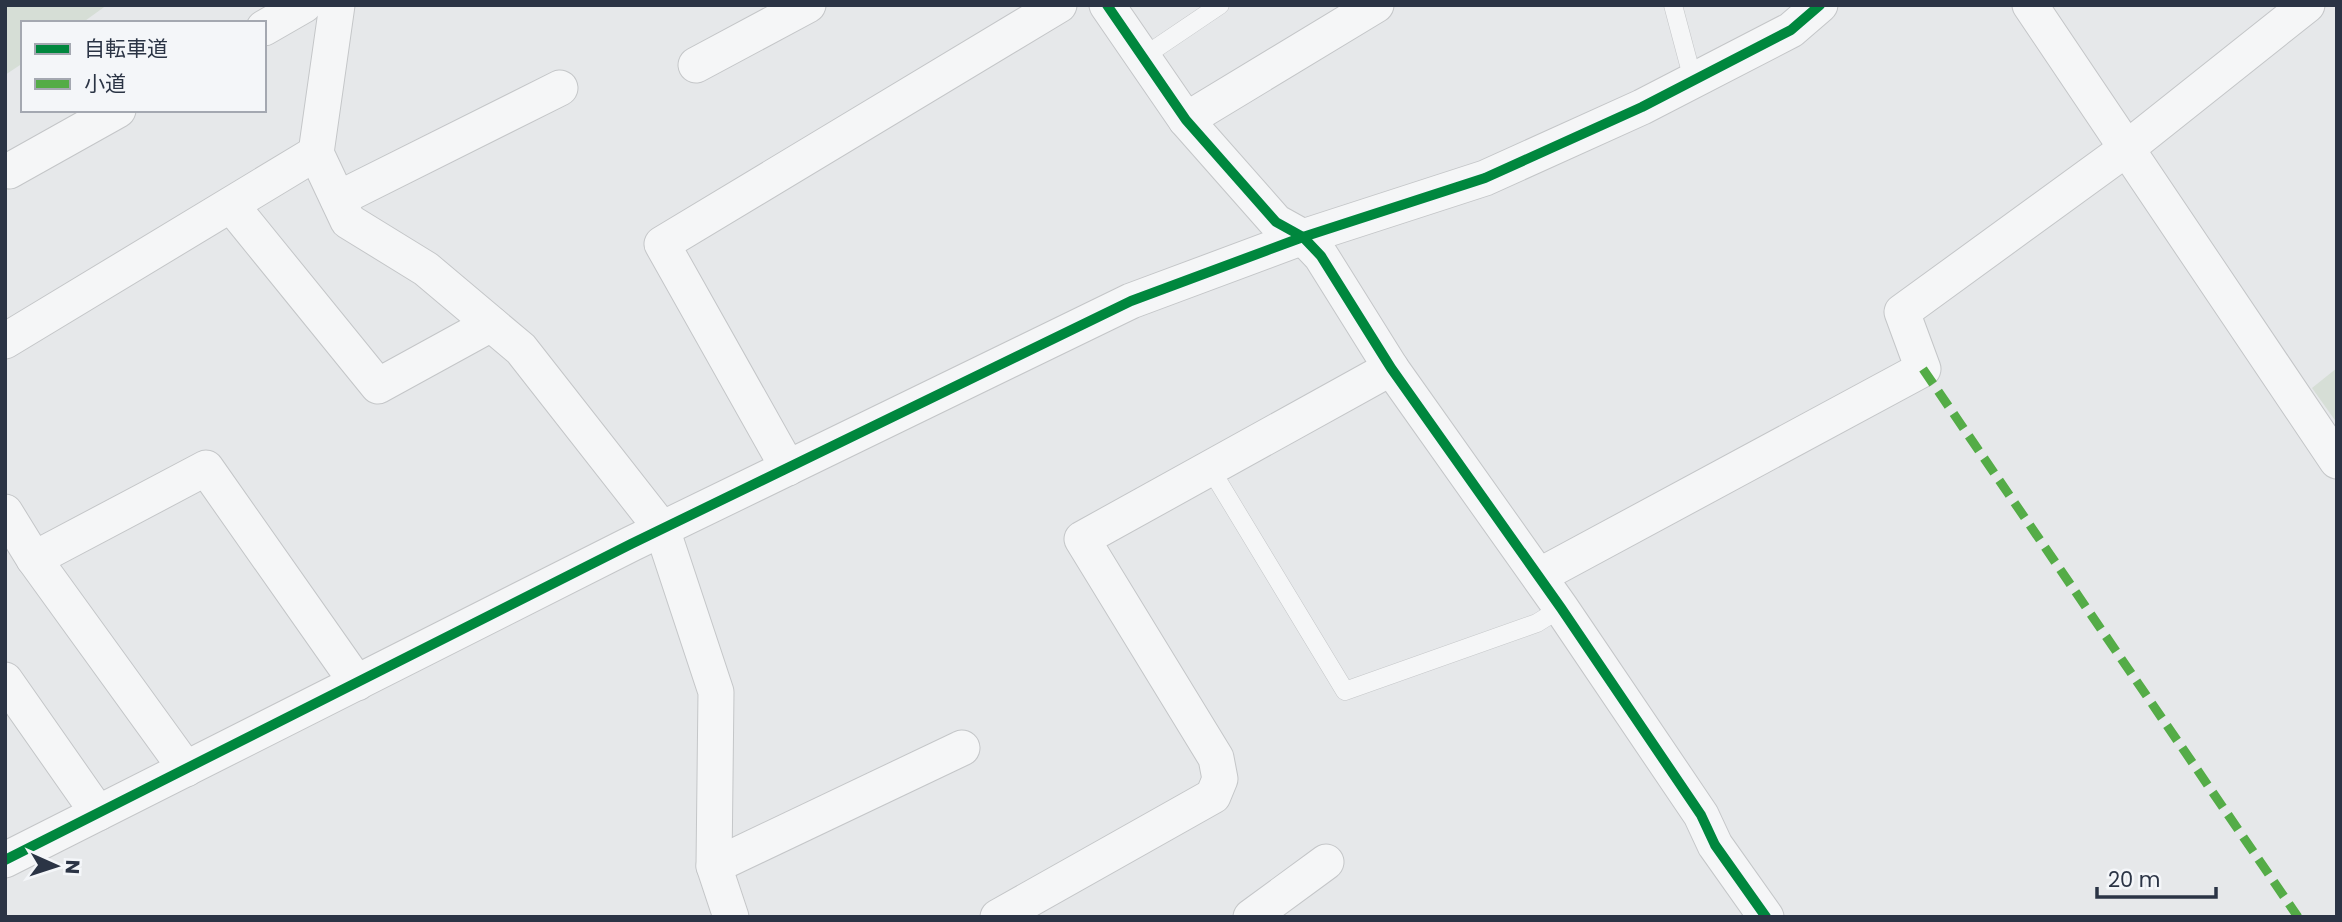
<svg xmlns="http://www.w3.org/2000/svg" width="2342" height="922" viewBox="0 0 2342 922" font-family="Poppins,'Noto Sans JP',sans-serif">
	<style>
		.green { fill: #d6ded6 }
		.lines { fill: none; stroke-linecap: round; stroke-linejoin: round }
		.service-casing { stroke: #c4c6c8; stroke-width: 19 }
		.minor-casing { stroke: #c4c6c8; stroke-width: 37 }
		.service { stroke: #f5f6f7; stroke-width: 18 }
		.minor { stroke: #f5f6f7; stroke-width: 35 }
		.quiet { stroke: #54ac47; stroke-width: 9; stroke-dasharray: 18 9; stroke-linecap: butt }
		.cycleway-casing { stroke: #f4f6f9; stroke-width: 15 }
		.cycleway { stroke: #00873e; stroke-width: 10 }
	</style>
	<rect width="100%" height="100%" fill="#e6e8ea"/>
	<!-- green -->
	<g class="green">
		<path d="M5,5h102l-25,18h-59v40l-18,12z"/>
		<path d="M2337,368v55l-25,-35z"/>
	</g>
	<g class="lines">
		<!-- service casing -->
		<g class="service-casing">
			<g id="service">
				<path d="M1673,5l20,75"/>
				<path d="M1143,57l77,-52"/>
				<path d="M1210,468l135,223 192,-68 24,-15"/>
			</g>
		</g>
		<!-- minor casing -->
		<g class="minor-casing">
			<g id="minor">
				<path d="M337,5l-21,148 32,68 78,48 95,80 141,180 54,163 -2,174 17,51"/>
				<path d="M1107,5l79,115 90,102 27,15 18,19 70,112 170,240 140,207 14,30 51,72"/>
				<path d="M2030,5l307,456"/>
				<path d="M264,28l40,-23"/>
				<path d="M696,65l112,-60"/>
				<path d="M1186,120l190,-115"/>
				<path d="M9,171l109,-61"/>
				<path d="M338,199l222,-111"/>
				<path d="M231,205l147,181 113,-62"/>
				<path d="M5,341l311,-188"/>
				<path d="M788,468l-126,-224 397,-239"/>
				<path d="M5,512l29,47 152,210"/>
				<path d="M34,559l172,-91 151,215"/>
				<path d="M1539,576l384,-207 -21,-57 224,-163 181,-144"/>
				<path d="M5,680l93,133"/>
				<path d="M5,860l626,-316 500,-243 172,-64 182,-59 157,-71 149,-77 29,-25"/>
				<path d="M714,866l248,-118"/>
				<path d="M998,917l215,-121 7,-17 -4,-21 -134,-219 309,-171"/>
				<path d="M1251,917l75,-55"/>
			</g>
		</g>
		<!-- service -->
		<use href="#service" class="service"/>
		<!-- minor -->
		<use href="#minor" class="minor"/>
		<!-- quiet -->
		<path class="quiet" d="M1923,369l375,548"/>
		<!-- cycleway casing -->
		<g class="cycleway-casing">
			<g id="cycleway">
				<path d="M1107,5l79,115 90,102 27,15 18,19 70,112 170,240 140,207 14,30 51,72"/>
				<path d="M5,860l626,-316 500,-243 172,-64 182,-59 157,-71 149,-77 29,-25"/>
			</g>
		</g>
		<!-- cycleway -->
		<use href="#cycleway" class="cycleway"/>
	</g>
	<!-- border -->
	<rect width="2342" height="922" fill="none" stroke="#2b3445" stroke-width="14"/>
	<!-- legend -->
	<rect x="21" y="21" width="245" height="91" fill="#f4f6f9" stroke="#a4a8b1" stroke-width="2"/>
	<rect x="35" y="44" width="35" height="10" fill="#00873e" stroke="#a4a8b1" stroke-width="2"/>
	<text x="84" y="56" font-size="21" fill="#2b3445">自転車道</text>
	<rect x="35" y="79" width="35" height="10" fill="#54ac47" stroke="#a4a8b1" stroke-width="2"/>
	<text x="84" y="91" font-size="21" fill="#2b3445">小道</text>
	<!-- north arrow -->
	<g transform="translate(56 866) rotate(93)" stroke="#f4f6f9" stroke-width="5" paint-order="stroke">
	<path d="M0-5L12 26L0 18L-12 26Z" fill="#2b3445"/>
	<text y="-10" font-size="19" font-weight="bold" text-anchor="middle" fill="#2b3445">N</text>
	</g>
	<!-- scale -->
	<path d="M2097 887v10h119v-10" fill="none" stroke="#2b3445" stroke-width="3.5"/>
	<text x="2108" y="887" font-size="21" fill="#2b3445" stroke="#f4f6f9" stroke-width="5" paint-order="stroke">20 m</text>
</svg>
